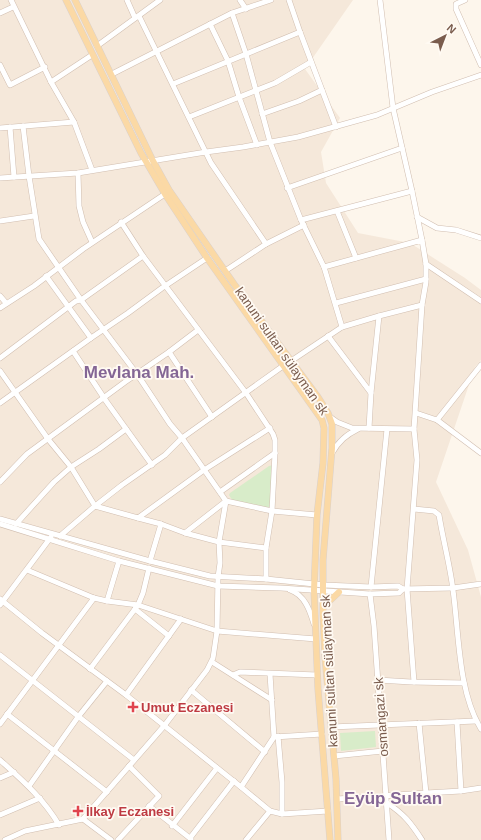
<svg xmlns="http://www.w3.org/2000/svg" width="481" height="840" viewBox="0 0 481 840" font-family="Arial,sans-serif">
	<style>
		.residential { fill: #f5e8da }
		.park { fill: #d8ecc9 }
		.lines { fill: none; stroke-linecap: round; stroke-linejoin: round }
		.minor-casing { stroke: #d1beb0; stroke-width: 6 }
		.major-casing { stroke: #dad1cd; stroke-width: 7 }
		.minor { stroke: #fff; stroke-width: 5 }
		.major { stroke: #fbd9a5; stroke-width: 6 }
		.health-dot { fill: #e0444e; stroke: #fffaf3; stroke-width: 1.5 }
		.labels { text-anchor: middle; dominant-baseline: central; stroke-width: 3.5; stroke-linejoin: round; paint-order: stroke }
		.street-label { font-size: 13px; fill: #7a5c4d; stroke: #fffaf3 }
		.health-label { font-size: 13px; font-weight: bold; fill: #be3a42; stroke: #fffaf3; text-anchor: start }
		.district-label { font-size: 17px; font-weight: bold; fill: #846695; stroke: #fffaf3 }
	</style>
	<rect width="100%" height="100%" fill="#fdf6ec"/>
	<!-- residential -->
	<path class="residential" d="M0,0h353l-48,69 35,49 -19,34 5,31 32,50 52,10 55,35 16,12v70l-6,7 -39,115 32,68 13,47v243h-481z"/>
	<!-- park -->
	<g class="park">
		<path d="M273,465l-2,43 -37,-5 -5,-8 1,-2 39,-27z"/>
		<path d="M375,731l1,16 -35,4 -1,-18z"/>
	</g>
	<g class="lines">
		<!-- minor casing -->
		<g class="minor-casing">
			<g id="minor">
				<path d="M11,0l40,82 23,40 18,48"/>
				<path d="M127,0l8,18"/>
				<path d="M240,0l6,9"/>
				<path d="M289,0l11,32 36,95"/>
				<path d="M380,0l13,108 19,83"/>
				<path d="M465,0l-9,4v5l25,56"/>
				<path d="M0,13l13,-6"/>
				<path d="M232,13l14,41 24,88 31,78 23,47 18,60"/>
				<path d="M139,16l72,147 55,81"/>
				<path d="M210,24l18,37 11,36 18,48"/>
				<path d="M97,46l63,-46"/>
				<path d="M0,65l10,20 35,-18"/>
				<path d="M112,74l120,-61 39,-13"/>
				<path d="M51,82l41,-27"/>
				<path d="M173,84l127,-52"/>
				<path d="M262,114l37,-13 23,-11"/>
				<path d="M189,117l86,-34 36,-21"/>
				<path d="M10,127l4,50"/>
				<path d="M0,128l74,-6"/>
				<path d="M78,173l1,33 4,16 9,20"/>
				<path d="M0,178l78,-5 128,-21 37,-5 55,-10 79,-22 55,-23 49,-17"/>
				<path d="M287,188l115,-40"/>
				<path d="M337,211l19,47"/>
				<path d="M417,217l20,11 19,2 25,8"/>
				<path d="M301,220l111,-29 10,49"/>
				<path d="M0,221l34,-5"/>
				<path d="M121,222l22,34 103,137 27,41 2,6v13l-3,58 -6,37v31"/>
				<path d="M426,264l55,37"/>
				<path d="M324,267l98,-27 4,24v18l-4,23 -8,124 3,31 -10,129 7,93"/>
				<path d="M225,271l41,-27 38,-19"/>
				<path d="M46,276l45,62"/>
				<path d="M0,296l6,7"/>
				<path d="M336,303l90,-24"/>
				<path d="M0,308l34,-22 49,-37 82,-55"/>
				<path d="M328,336l43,57 8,-77"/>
				<path d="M73,351l33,50 46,64"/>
				<path d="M169,352l43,65"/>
				<path d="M0,358l76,-57 5,-1 62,-44"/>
				<path d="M291,361l51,-34 37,-11 43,-11"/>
				<path d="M0,371l48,68 23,28 24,39 43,12 66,-48 66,-42"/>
				<path d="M0,403l91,-65 37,-25 34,-25 45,-30"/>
				<path d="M416,413l21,7 44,-55"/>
				<path d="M330,417l7,5 15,6 62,1"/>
				<path d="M437,420l44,33"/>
				<path d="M369,428l2,-35"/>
				<path d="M332,453c7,-12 14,-18 26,-24"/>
				<path d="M0,482l27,-28 98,-72 44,-30 29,-22"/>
				<path d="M220,492l55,-39"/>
				<path d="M414,509l20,2 5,4c4,25 11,50 14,75 6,43 5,102 28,139"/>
				<path d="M138,518l23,6 24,9 41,-32 46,10 45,4"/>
				<path d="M0,519l150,42 60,15 56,3 58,6 47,2 27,-1 5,3 50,-1 28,-4"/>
				<path d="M0,524l119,37 99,25 63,2 89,6 29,-1 4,-4"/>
				<path d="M16,524l38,-42 17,-15 28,-18 27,-20"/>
				<path d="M185,533l34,9 47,6"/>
				<path d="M60,536l35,-30 27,-21 43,-30 17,-17 101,-72"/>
				<path d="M150,561l11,-37"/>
				<path d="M27,570l67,28 13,3 31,4 79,26 99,8"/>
				<path d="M371,587l16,-158"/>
				<path d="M290,590c15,5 20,21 24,34"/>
				<path d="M370,594l4,32 15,214"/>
				<path d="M0,599l42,34 84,62 115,92 29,24"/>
				<path d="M107,601l12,-40"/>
				<path d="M0,605l51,-68"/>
				<path d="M135,609l34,27"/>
				<path d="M0,655l134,105"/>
				<path d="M212,662l60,38"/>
				<path d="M90,669l48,-64 5,-12 6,-25"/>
				<path d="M270,674l4,63"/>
				<path d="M233,675l7,-3 77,3"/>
				<path d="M378,680l33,2 53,1"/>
				<path d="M191,690l74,62"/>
				<path d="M126,695l55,-76"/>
				<path d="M7,714l100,78"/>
				<path d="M457,722l4,69"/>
				<path d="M0,724l94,-126"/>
				<path d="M331,727l145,-6"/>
				<path d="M278,736l4,46v32"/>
				<path d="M334,756l49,-5"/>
				<path d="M0,760c22,20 44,39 59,65"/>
				<path d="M0,778l14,-6"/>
				<path d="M29,786l49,-69 29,-36"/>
				<path d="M241,787l33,-50 48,-3"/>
				<path d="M426,793l35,-2 20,-3"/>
				<path d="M337,799l89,-6 -7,-70"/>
				<path d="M387,803c17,11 24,20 35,37"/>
				<path d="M149,806l42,33"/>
				<path d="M0,815l40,-17"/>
				<path d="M83,819l28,21"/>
				<path d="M172,826l45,-58"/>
				<path d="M190,838l44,-57"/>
				<path d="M5,840l20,-9 58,-12 81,-93 43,-56 6,-12 4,-27 1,-54 2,-14 -1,-21 7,-41 -44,-63 -12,-14 -33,-50 -56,-74 -42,-61 -10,-63 -6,-50"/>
				<path d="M118,840l41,-44 -30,-30"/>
				<path d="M246,840l24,-29 12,3 46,-3"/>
			</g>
		</g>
		<!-- major casing -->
		<g class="major-casing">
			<g id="major">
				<path d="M66,0l75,153 24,41 42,64 115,162 2,8 -1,35 -6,52 -3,75 4,99 12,151"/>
				<path d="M75,0l78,161 16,29 65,94 84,113 10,16 4,11v24l-9,112v53l2,44 11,122 2,61"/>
				<path d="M324,606l15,-14"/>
			</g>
		</g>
		<!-- minor -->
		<use href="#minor" class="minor"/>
		<!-- major -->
		<use href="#major" class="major"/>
	</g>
	<!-- markers -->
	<g class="health-dot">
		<path d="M131 701h4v4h4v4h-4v4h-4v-4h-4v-4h4z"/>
		<path d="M76 805h4v4h4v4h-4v4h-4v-4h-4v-4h4z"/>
	</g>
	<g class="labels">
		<!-- street labels -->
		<g class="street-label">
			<text transform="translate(282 351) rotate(55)">kanuni sultan sülayman sk</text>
			<text transform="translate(329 671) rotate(-93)">kanuni sultan sülayman sk</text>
			<text transform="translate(381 717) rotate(-94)">osmangazi sk</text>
		</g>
		<!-- health labels -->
		<g class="health-label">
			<text x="141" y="707">Umut Eczanesi</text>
			<text x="86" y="811">İlkay Eczanesi</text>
		</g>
		<!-- district labels -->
		<g class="district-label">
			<text x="139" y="372">Mevlana Mah.</text>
			<text x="393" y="798">Eyüp Sultan</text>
		</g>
	</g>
	<!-- north arrow -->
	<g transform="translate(445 36) rotate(42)" stroke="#fffaf3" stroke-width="3" paint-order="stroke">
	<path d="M0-3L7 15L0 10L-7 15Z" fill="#7a5c4d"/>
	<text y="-6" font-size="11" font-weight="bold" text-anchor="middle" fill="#7a5c4d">N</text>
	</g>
</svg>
